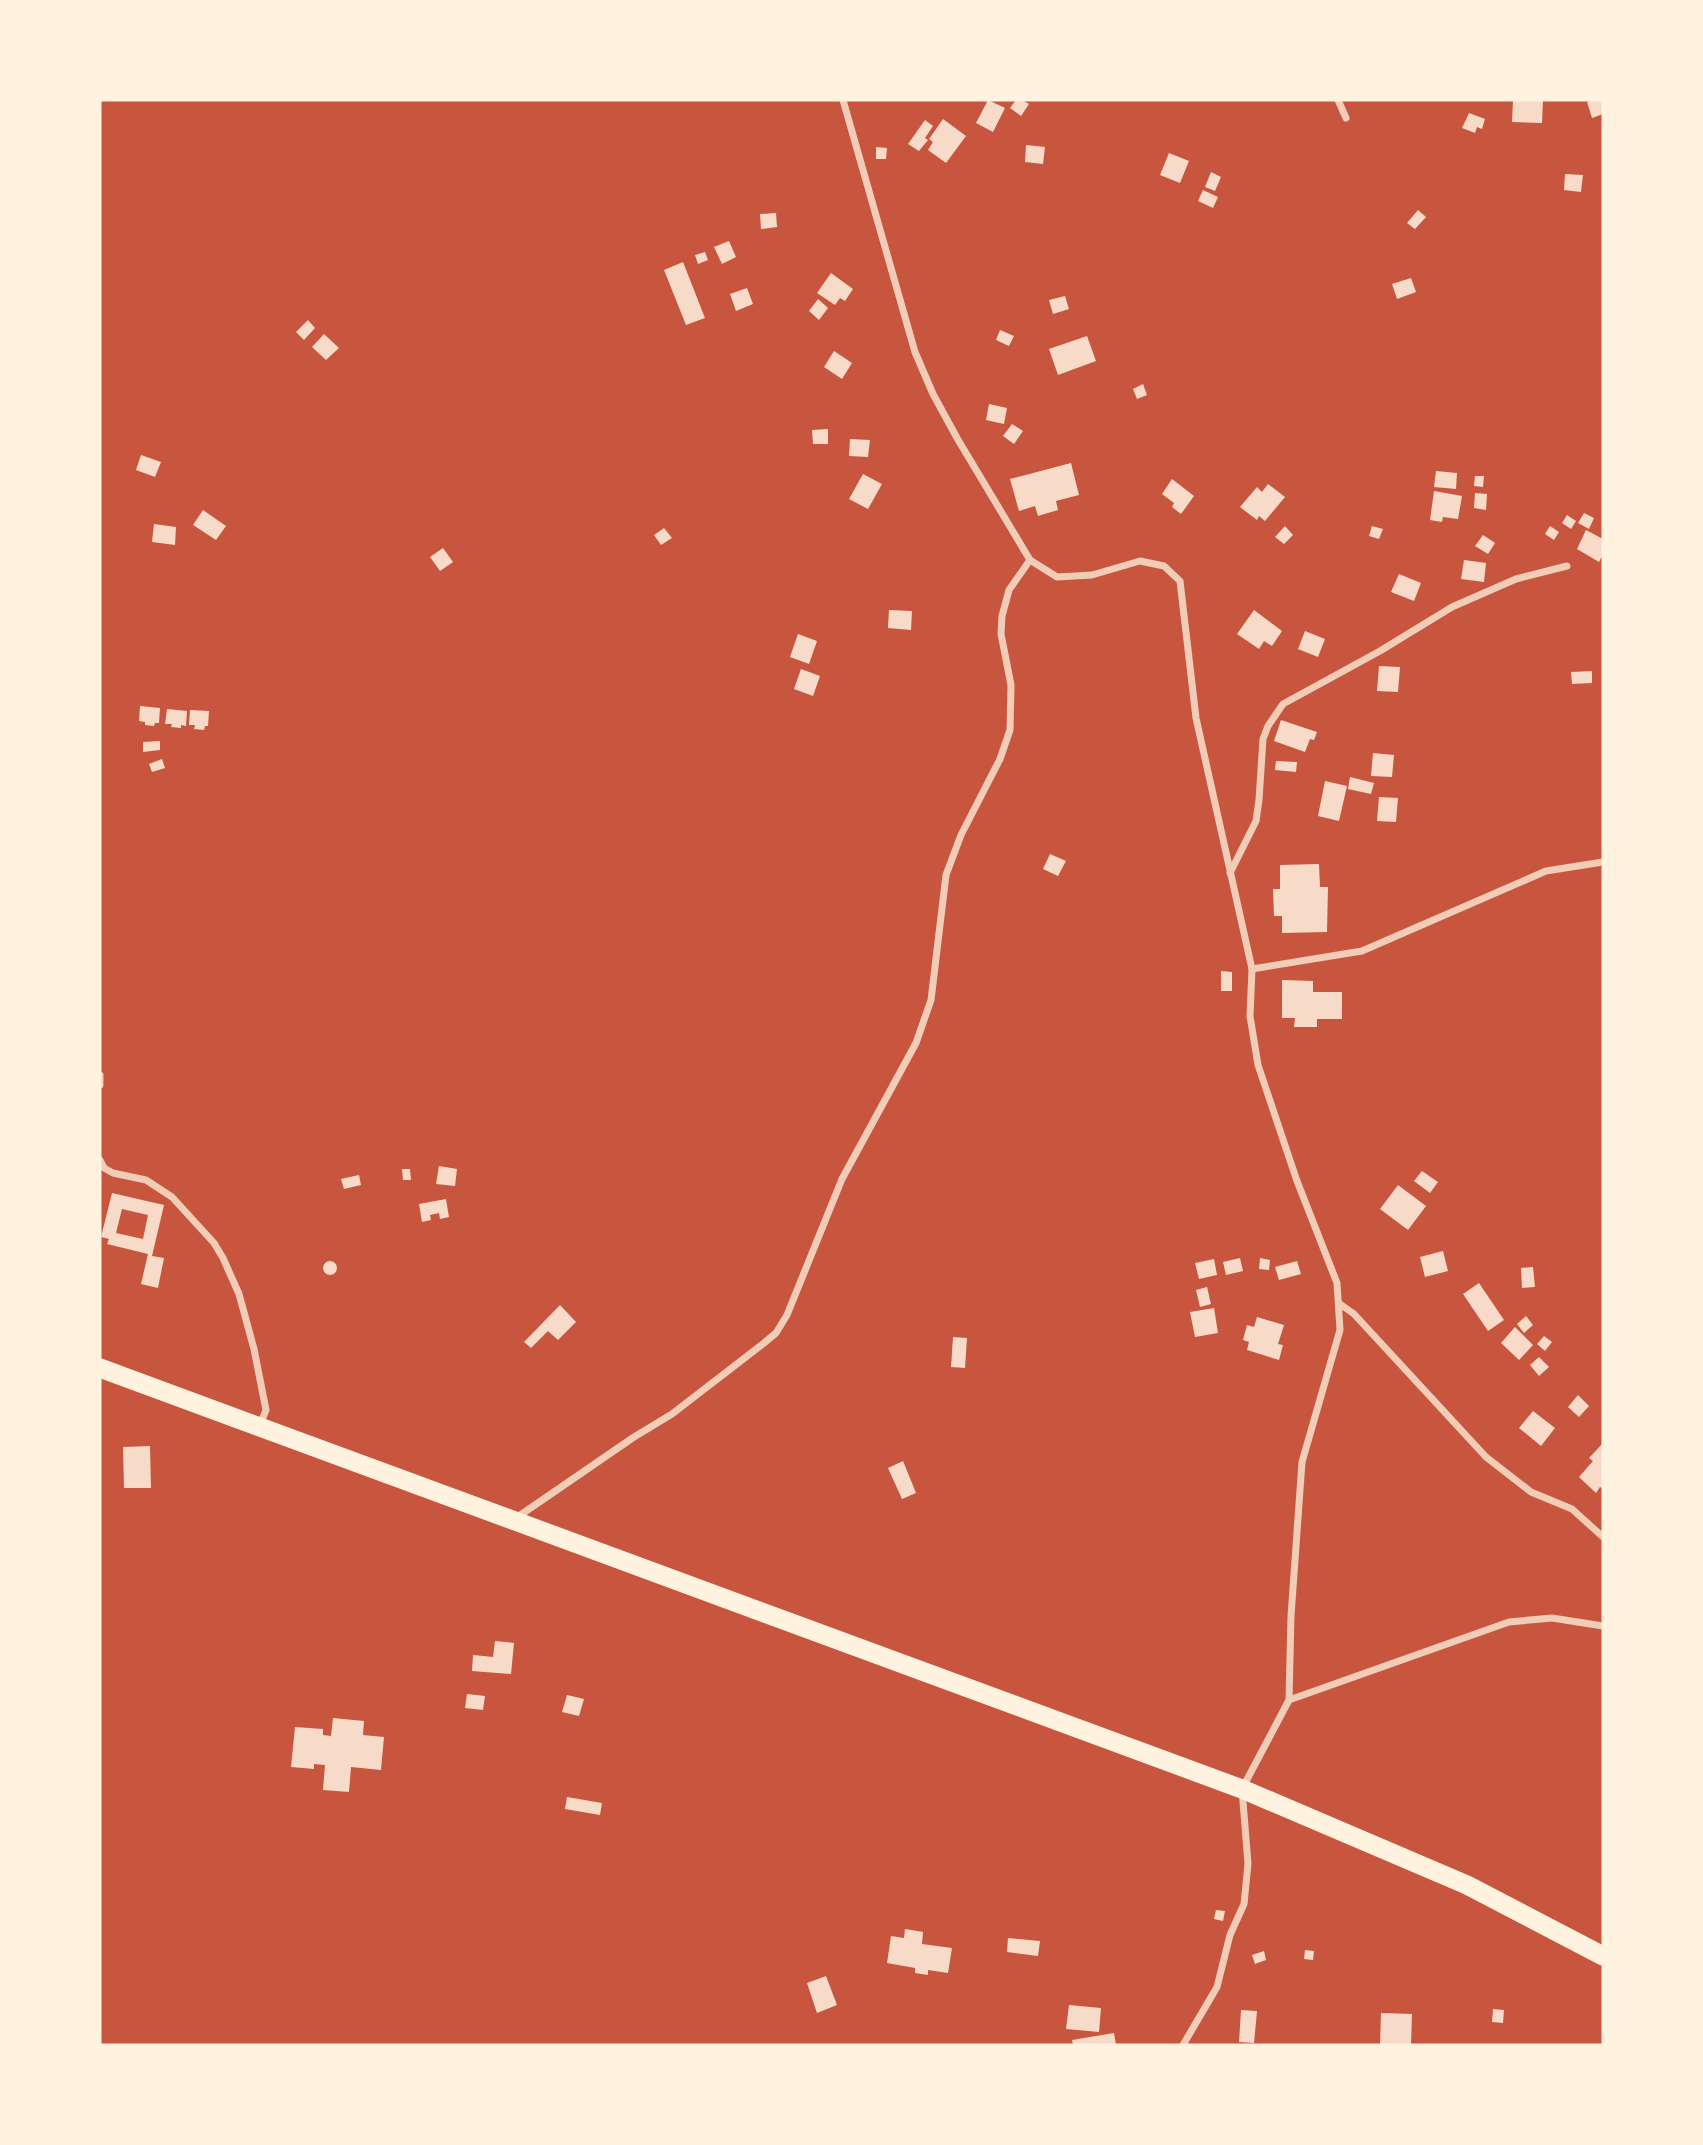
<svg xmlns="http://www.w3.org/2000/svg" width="1703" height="2145" viewBox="0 0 1703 2145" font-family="'DejaVu Sans',sans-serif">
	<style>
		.building { fill: #f7dbc8; fill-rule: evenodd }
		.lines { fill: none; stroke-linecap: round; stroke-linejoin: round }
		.minor { stroke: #f1ccb7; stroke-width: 7 }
		.trunk { stroke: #fff3e0; stroke-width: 19 }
	</style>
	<rect width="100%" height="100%" fill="#c8553d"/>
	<!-- building -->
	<g class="building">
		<path d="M988,100l17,8 -12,24 -17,-9z"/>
		<path d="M1016,100h6l7,4 -8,12 -11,-8z"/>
		<path d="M1513,100h30l-1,23 -30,-1z"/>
		<path d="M1594,100h9v14l-11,4 -5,-16z"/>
		<path d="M1469,113l16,6 -3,10 -5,-2 -2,6 -13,-5z"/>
		<path d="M943,119l23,17 -20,27 -18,-13 5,-8 -4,-3z"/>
		<path d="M925,120l8,6 -8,12 3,2 -9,11 -11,-7z"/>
		<path d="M1026,145l19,2 -2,17 -18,-2z"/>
		<path d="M876,147l11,1 -1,11h-10z"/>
		<path d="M1169,153l20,8 -9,22 -20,-8z"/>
		<path d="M1211,172l10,5 -6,14 -10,-4z"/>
		<path d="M1565,174l18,1 -2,17 -17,-2z"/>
		<path d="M1203,190l15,7 -5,11 -15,-7z"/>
		<path d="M1418,210l8,7 -11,12 -8,-6z"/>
		<path d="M776,213l1,14 -16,2 -1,-15z"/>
		<path d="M729,241l7,16 -14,7 -8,-17z"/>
		<path d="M705,252l3,8 -10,4 -3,-9z"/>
		<path d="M683,262l22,56 -19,7 -22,-55z"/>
		<path d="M831,273l22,16 -8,12 -5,-3 -5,7 -18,-12z"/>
		<path d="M1411,278l5,14 -19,7 -5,-15z"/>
		<path d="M747,288l6,16 -17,7 -6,-17z"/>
		<path d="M1065,296l4,13 -16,5 -4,-14z"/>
		<path d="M818,299l10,9 -9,12 -10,-9z"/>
		<path d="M308,320l7,8 -11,12 -8,-8z"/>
		<path d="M1000,330l14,6 -5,10 -13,-6z"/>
		<path d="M324,334l15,14 -13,12 -14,-13z"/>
		<path d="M1087,336l9,25 -38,14 -9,-26z"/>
		<path d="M834,351l18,12 -10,16 -18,-12z"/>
		<path d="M1143,384l4,11 -10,4 -4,-10z"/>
		<path d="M989,404l18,4 -3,16 -18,-4z"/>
		<path d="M1012,424l11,7 -9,13 -11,-8z"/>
		<path d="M828,429v15h-15l-1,-14z"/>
		<path d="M850,439l20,1 -2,17 -19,-1z"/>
		<path d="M141,455l20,7 -6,15 -19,-7z"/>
		<path d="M1071,463l8,32 -23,6 2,9 -20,6 -3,-10 -16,5 -9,-32z"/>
		<path d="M1436,471l21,2 -1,16 -22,-2z"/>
		<path d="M863,474l19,10 -14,25 -19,-10z"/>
		<path d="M1475,476h9l-1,11 -9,-1z"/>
		<path d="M1172,479l22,17 -13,18 -9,-7 2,-4 -12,-9z"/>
		<path d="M1268,484l17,13 -20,24 -6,-5 -2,4 -17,-13 17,-20 5,5z"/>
		<path d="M1434,491l28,5 -4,23 -15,-2 -1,5 -12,-2z"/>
		<path d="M1475,493l12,1 -1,16 -12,-2z"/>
		<path d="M203,510l23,16 -10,14 -23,-15z"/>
		<path d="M1584,513l10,5 -5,11 -11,-6z"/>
		<path d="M1567,515l9,6 -5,8 -9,-6z"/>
		<path d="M154,524l22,3 -1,18 -23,-3z"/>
		<path d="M1285,526l8,9 -9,9 -9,-7z"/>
		<path d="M1372,526l11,3 -4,10 -10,-3z"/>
		<path d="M1550,526l9,6 -5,8 -9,-6z"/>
		<path d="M664,528l8,10 -11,7 -7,-10z"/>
		<path d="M1586,530l17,9v15l-4,8 -22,-13z"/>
		<path d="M1483,535l12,8 -7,11 -13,-8z"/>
		<path d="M443,548l10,14 -13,9 -10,-14z"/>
		<path d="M1464,560l22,3 -2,19 -23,-3z"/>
		<path d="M1399,574l22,9 -7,18 -23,-9z"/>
		<path d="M889,610l23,1 -1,19 -23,-2z"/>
		<path d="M1254,610l28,21 -10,15 -8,-5 -5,8 -22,-15z"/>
		<path d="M1305,631l20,8 -7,18 -20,-8z"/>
		<path d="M798,634l19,7 -8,23 -19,-7z"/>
		<path d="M1379,666l21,1 -2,25 -21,-1z"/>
		<path d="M801,669l19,7 -7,20 -19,-7z"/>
		<path d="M1592,671v12l-20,1 -1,-12z"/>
		<path d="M140,706l20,2 -1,15h-4l-1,3 -9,-1v-3l-6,-1z"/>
		<path d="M167,709l20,2 -1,15 -5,-1v3l-10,-1 1,-3h-7z"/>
		<path d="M190,710l19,1 -1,15h-3l-1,4 -10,-1 1,-4h-6z"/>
		<path d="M1281,720l36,12 -3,8 -4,-1 -5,13 -31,-11z"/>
		<path d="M160,741v9l-17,2v-10z"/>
		<path d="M1373,753l21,2 -2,22 -21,-1z"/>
		<path d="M162,759l3,9 -13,4 -3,-8z"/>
		<path d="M1276,761l21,1 -1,10 -21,-2z"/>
		<path d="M1350,777l24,6 -3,11 -23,-5z"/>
		<path d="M1325,781l22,5 -8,35 -21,-5z"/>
		<path d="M1379,797l19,1 -2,24 -19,-1z"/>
		<path d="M1050,854l16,7 -8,15 -15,-7z"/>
		<path d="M1319,864l1,23h8l-1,45 -45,1v-17h-8l-1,-27h7v-24z"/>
		<path d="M1221,971l11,1v19h-11z"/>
		<path d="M1282,980l31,1v11h29v27h-25v8h-23l1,-9h-13z"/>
		<path d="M439,1166l18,3 -2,17 -19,-2z"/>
		<path d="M402,1169h8l1,11h-8z"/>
		<path d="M1422,1171l16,11 -8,11 -16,-12z"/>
		<path d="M359,1175l2,10 -17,4 -3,-10z"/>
		<path d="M1398,1185l28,21 -18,24 -28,-21z"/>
		<path d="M112,1193l52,12 -12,51 12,2 -6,30 -17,-4 7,-30 -41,-10 2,-5 -8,-2zM122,1209l26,6 -5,24 -27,-6z"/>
		<path d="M446,1199l3,18 -9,2 -1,-6 -9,2 1,5 -9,2 -3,-18z"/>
		<path d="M1443,1251l5,20 -23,6 -5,-20z"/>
		<path d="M1240,1258l3,13 -17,4 -3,-13z"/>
		<path d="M1260,1258l10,2 -1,10 -10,-1z"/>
		<path d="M1214,1259l3,16 -18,4 -4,-16z"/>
		<circle cx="330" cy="1268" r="7"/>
		<path d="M1297,1261l4,13 -22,6 -4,-13z"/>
		<path d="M1533,1267l2,20 -13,1 -1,-20z"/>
		<path d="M1479,1283l25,37 -16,11 -25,-37z"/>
		<path d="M1207,1287l4,17 -11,3 -4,-17z"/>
		<path d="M560,1305l16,17 -18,18 -10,-9 -17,17 -7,-6z"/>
		<path d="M1214,1308l4,25 -23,4 -5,-25z"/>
		<path d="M1526,1316l7,9 -9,8 -7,-9z"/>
		<path d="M1257,1317l27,8 -6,19 5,1 -4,15 -32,-10 2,-8 -6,-2 4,-15 7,2z"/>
		<path d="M1515,1327l18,18 -14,15 -18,-17z"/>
		<path d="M1544,1336l8,6 -7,9 -8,-7z"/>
		<path d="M953,1337l14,1 -2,30 -14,-1z"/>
		<path d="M1539,1357l10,10 -10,9 -9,-11z"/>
		<path d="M1578,1395l11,11 -10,11 -11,-10z"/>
		<path d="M1533,1411l22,17 -14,18 -22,-18z"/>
		<path d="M1603,1443v46l-3,-2 -4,6 -17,-16 14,-16 -4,-3z"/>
		<path d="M150,1446l1,42h-27l-1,-41z"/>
		<path d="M903,1461l13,32 -14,6 -14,-31z"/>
		<path d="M495,1641l19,2 -3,31 -39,-3 1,-16 20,2z"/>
		<path d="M467,1694l18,2 -2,14 -18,-2z"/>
		<path d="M567,1695l17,4 -5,17 -17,-4z"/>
		<path d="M333,1718l31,3 -1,14 21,2 -3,33 -30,-3 -2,25 -26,-2 2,-25 -11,-1v5l-23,-2 4,-40 28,2v6l8,1z"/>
		<path d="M567,1797l35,6 -2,12 -35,-6z"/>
		<path d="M1216,1910l9,1 -2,10 -9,-2z"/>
		<path d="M905,1929l18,3 -1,12 30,4 -4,25 -20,-3v5l-13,-2v-5l-28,-5 4,-27 13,2z"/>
		<path d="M1008,1938l32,3 -2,15 -31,-4z"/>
		<path d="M1305,1950l9,1 -1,9 -9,-1z"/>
		<path d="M1264,1951l2,9 -11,4 -3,-9z"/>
		<path d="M826,1976l11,29 -20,8 -10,-30z"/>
		<path d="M1069,2005l32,3 -2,24 -33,-3z"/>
		<path d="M1493,2009l11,1 -1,13 -11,-1z"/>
		<path d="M1241,2010l16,1 -3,32 -15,-1z"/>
		<path d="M1381,2013l31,1 -1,31h-31z"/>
		<path d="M1114,2033l2,12h-43l-1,-5z"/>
	</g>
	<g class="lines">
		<!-- minor -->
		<g class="minor">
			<path d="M843,100l72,252 18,42 24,44 73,122 27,17 35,-2 48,-14 24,5 16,15 16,137 56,251 -2,47 8,49 39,116 40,102 3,47 -38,132 -11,154 -2,84 -47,89 6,75 -4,40 -14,31 -13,52 -34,58"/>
			<path d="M1338,100l8,18"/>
			<path d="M1230,873l26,-52 3,-21 4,-61 5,-13 15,-22 97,-53 72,-44 64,-28 51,-13"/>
			<path d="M1252,969l110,-18 184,-80 57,-9"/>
			<path d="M100,1075v10"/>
			<path d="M100,1160l4,8 9,5 33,7 26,17 42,46 9,15 16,36 15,55 12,61 -6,15"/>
			<path d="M1340,1304l14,10 132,143 45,35 41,17 31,28"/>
			<path d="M516,1518l118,-81 38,-23 92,-71 12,-10 11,-18 55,-136 74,-136 15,-43 15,-125 15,-40 39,-76 10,-29 1,-45 -10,-51 1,-18 7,-26 21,-30"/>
			<path d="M1289,1700l220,-78 43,-4 51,8"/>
		</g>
		<!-- trunk -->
		<path class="trunk" d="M100,1368l1142,421 225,96 136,71"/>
	</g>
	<!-- border -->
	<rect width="1703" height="2145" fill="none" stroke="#fff3e0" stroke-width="203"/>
</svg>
